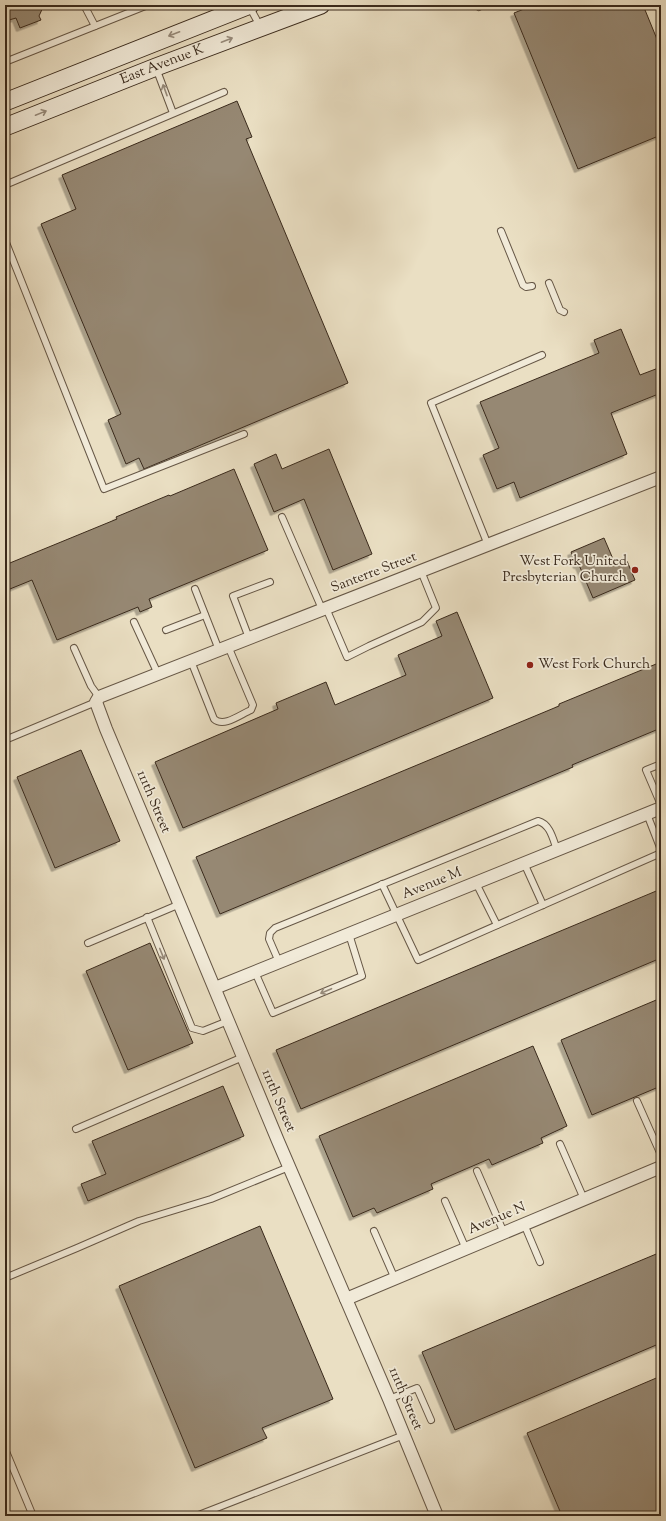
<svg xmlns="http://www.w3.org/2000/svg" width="666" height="1521" viewBox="0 0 666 1521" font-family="'Sorts Mill Goudy',serif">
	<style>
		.building { fill: #968873; stroke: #3a2a1c; filter: url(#shadow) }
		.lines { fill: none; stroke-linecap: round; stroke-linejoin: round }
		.lane-casing { stroke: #665746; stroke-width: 8 }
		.street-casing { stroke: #665746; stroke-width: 14 }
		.secondary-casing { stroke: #3a2a1c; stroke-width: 19 }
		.lane { stroke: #f1ead8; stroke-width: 6 }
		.street { stroke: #f1ead8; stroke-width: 12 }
		.secondary { stroke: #f1ead8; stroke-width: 17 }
		.oneway { stroke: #968a7a }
		.poi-dot { fill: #8f2418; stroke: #f1ead8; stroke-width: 1.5 }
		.labels { text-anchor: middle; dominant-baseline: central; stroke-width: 3.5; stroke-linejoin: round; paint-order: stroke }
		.street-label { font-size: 14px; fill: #3a2a1c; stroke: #f1ead8 }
		.poi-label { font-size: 14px; fill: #3a2a1c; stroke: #f1ead8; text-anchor: end }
	</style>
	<defs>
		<filter id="shadow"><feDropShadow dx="-3.5" dy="3.5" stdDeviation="0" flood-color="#0004"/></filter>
	</defs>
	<rect width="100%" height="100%" fill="#eadfc3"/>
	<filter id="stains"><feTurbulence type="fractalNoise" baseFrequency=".005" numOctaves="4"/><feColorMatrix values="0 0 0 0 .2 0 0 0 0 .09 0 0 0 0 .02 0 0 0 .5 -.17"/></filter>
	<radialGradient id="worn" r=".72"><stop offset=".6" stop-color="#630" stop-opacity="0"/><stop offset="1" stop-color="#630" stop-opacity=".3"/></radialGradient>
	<!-- building -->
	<g class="building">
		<path d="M5,5h39l-5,11 2,4 -21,8 -4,-10 -7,2 -4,-10z"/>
		<path d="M534,5h109l18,44v86l-83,34 -64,-156z"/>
		<path d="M237,101l15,36 -6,2 102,244 -204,86 -5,-11 -13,6 -18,-44 13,-6 -80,-190 35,-15 -14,-34z"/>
		<path d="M621,329l19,46 21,-8v26l-50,20 16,41 -107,44 -6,-16 -17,7 -14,-34 16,-7 -19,-46 119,-49 -5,-13z"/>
		<path d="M329,449l43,105 -39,16 -29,-71 -30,13 -20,-48 22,-10 6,15z"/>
		<path d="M234,469l34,81 -119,49 3,8 -12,5 -2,-5 -81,33 -25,-60 -27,11v-26l112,-46 -1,-2 53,-22 1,1z"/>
		<path d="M604,538l12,28 11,-5 8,19 -42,18 -14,-33h-2l-6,-13z"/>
		<path d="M457,612l36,86 -310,130 -28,-66 123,-53 -2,-6 50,-21 9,23 71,-30 -8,-20 44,-19 -6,-15z"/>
		<path d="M661,662v66l-89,37 1,2 -353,147 -24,-57 363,-151v-2z"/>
		<path d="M81,750l39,91 -65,27 -38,-91z"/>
		<path d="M661,889v69l-360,151 -25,-59z"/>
		<path d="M150,943l43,100 -65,27 -42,-99z"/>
		<path d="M661,998v88l-69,29 -31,-75z"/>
		<path d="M533,1046l34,80 -26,12 2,5 -51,22 -3,-6 -58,25 2,5 -56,24 -3,-5 -21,9 -34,-81z"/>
		<path d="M223,1086l21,50 -156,65 -7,-17 25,-10 -14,-33z"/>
		<path d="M260,1226l73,173 -71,29 5,10 -72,30 -76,-182z"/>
		<path d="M661,1252v91l-206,87 -33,-78z"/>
		<path d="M661,1376v140h-99l-35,-83z"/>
	</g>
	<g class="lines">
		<!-- lane casing -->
		<g class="lane-casing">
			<g id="lane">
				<path d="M84,5l11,21"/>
				<path d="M478,5l1,2"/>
				<path d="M249,6l11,20"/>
				<path d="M5,62l143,-57"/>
				<path d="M156,68l17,45"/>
				<path d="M5,185l219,-93"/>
				<path d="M501,231l22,54 3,2 6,-1"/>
				<path d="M5,240l99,249 140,-55"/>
				<path d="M549,283l11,27 4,2"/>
				<path d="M282,517l40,92"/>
				<path d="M488,545l-57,-142 111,-48"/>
				<path d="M195,589l24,61"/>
				<path d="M326,608l21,49 22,-11 53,-24 14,-14 -15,-37"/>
				<path d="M134,622l24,52"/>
				<path d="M166,630l39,-15"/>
				<path d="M249,638l-16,-42 37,-14"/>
				<path d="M74,648l17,38 8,11"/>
				<path d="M191,661l23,58c10,9 27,-5 37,-9l2,-5 -25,-59"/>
				<path d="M5,740l91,-38"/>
				<path d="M661,764l-15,6 15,35"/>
				<path d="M647,814l14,36"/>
				<path d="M524,863l19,42"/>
				<path d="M476,883l21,42"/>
				<path d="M382,884l36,76 243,-107"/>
				<path d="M147,917l45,111 11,3 25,-10"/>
				<path d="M88,943l92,-39"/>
				<path d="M279,962l-10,-23 1,-6 5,-5 263,-107c12,3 15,18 19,29"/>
				<path d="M255,972l18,41 89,-37 -13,-42"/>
				<path d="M637,1101l24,54"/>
				<path d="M76,1129l167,-72"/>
				<path d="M560,1144l24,55"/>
				<path d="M477,1171l27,62"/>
				<path d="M445,1201l21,48"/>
				<path d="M524,1224l16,38"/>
				<path d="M374,1231l21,48"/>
				<path d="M5,1278l72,-30 62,-27 72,-22 78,-32"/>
				<path d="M389,1399l28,-11 14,32"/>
				<path d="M5,1449l28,67"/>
				<path d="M196,1516l208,-81"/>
			</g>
		</g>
		<!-- street casing -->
		<g class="street-casing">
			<g id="street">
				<path d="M215,988l446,-180"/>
				<path d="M346,1299l315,-132"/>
				<path d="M437,1516l-48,-117 -111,-258 -119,-286 -53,-126 -10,-27 3,-5 562,-220"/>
			</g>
		</g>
		<!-- secondary casing -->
		<g class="secondary-casing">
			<g id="secondary">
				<path d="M5,102l245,-97"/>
				<path id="s1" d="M5,127l151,-60 165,-62"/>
			</g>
		</g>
		<!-- lane -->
		<use href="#lane" class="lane"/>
		<!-- street -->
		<use href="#street" class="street"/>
		<!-- secondary -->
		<use href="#secondary" class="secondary"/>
	</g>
	<!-- one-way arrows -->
	<defs><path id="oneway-shaft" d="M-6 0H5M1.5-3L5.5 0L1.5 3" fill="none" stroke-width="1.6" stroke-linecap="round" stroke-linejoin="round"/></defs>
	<g class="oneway">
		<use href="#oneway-shaft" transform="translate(174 34) rotate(159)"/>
		<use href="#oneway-shaft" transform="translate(227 40) rotate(-21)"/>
		<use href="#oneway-shaft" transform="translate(165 90) rotate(-110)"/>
		<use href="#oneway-shaft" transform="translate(41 113) rotate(-22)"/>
		<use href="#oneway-shaft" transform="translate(162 954) rotate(68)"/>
		<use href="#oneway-shaft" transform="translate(326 991) rotate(157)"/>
	</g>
	<!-- markers -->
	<g class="poi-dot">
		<circle cx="635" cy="570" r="4"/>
		<circle cx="530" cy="665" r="4"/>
	</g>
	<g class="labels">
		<!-- street labels -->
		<g class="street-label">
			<text stroke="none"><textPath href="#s1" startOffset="169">East Avenue K</textPath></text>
			<text transform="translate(374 573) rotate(-21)">Santerre Street</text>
			<text transform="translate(153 802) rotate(67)">111th Street</text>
			<text transform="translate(432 884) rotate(-22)">Avenue M</text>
			<text transform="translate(278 1101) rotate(67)">111th Street</text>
			<text transform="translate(497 1219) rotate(-23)">Avenue N</text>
			<text transform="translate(405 1399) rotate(67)">111th Street</text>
		</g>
		<!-- poi labels -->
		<g class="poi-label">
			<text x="627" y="562">West Fork United<tspan x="627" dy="16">Presbyterian Church</tspan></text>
			<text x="538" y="665" text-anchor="start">West Fork Church</text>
		</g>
	</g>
	<!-- margin -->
	<rect width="666" height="1521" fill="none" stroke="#eadfc3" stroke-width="20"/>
	<rect x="6" y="6" width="654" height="1509" fill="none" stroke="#3a2a1c" stroke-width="2"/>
	<rect x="10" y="10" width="646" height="1501" fill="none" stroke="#3a2a1c"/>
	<rect width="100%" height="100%" filter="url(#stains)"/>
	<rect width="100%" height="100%" fill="url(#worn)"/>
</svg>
